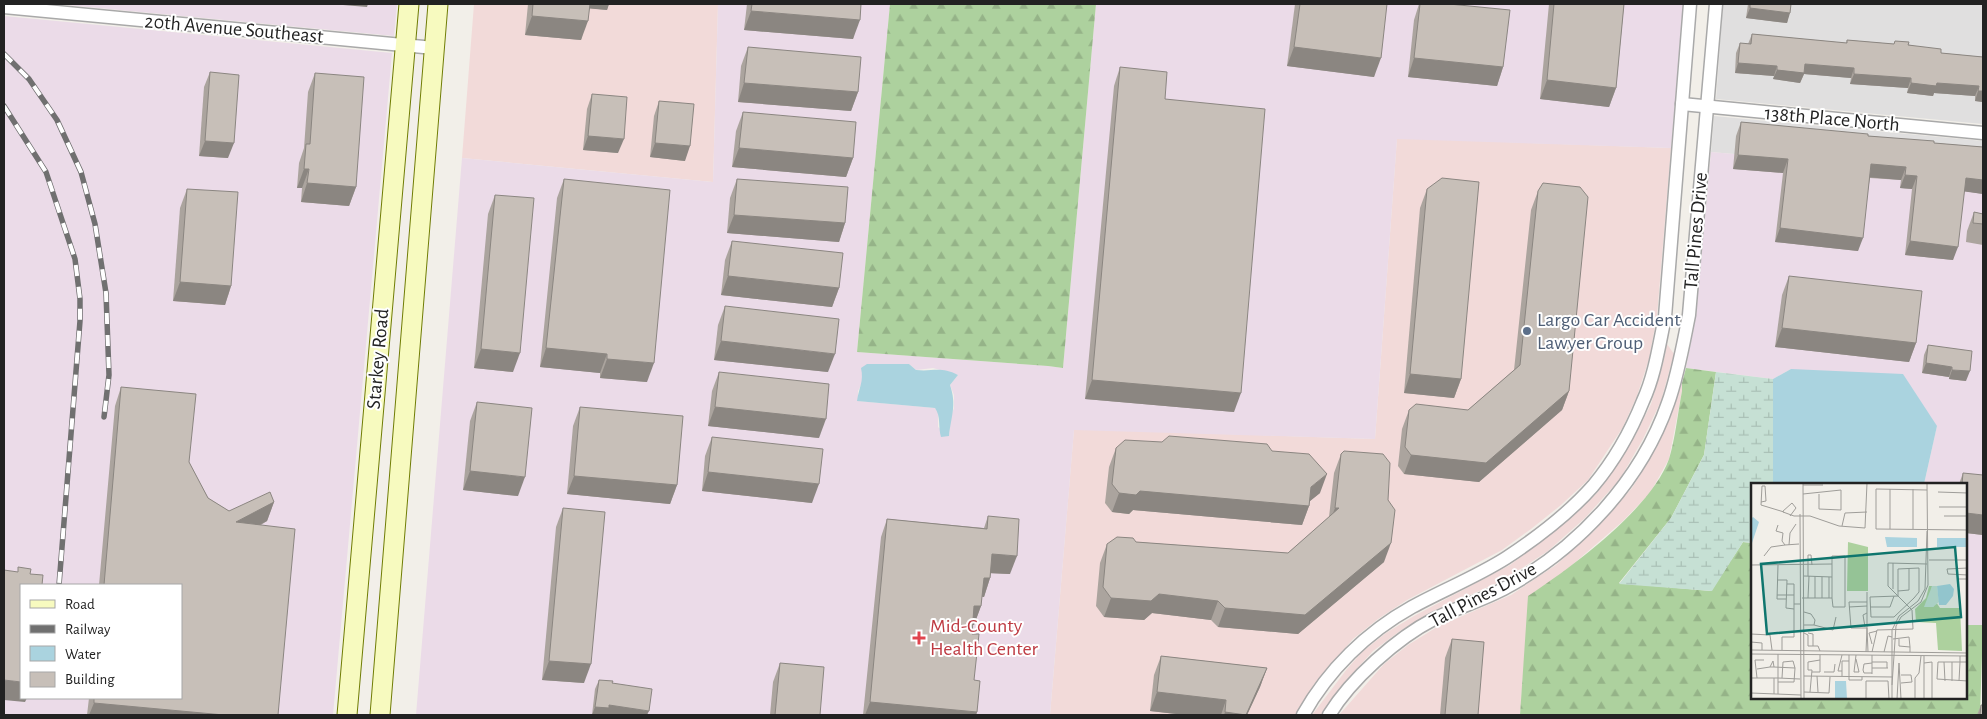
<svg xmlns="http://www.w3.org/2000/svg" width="1987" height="719" viewBox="0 0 1987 719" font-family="'Alegreya Sans',sans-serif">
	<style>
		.residential { fill: #e0dfdf }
		.commercial { fill: #f2dad9 }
		.industrial { fill: #ebdbe8; fill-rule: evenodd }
		.forest { fill: url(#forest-firs) }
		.wetland { fill: url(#wetland-marsh) }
		.water { fill: #aad3df }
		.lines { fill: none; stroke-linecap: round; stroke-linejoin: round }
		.street-casing { stroke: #a9a9a9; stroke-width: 15 }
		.secondary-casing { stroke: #707d05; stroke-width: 21 }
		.street { stroke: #fff; stroke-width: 12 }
		.secondary { stroke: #f7fabf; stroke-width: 19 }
		.rail-casing { stroke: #707070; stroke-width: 5.5 }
		.rail { stroke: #fff; stroke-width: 4; stroke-dasharray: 11; stroke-linecap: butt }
		.wall { fill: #aba49e }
		.shaded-wall { fill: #8b8681 }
		.building { fill: #c7bfb8; stroke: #8b8681 }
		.service-dot { fill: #5c6f8a; stroke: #fff; stroke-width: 2 }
		.health-dot { fill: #e0444e; stroke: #fff; stroke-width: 2 }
		.labels { text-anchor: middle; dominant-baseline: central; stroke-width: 4; stroke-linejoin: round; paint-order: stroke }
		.street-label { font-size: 20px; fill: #222; stroke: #fff }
		.service-label { font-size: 20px; fill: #4e5e75; stroke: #fff; text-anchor: start }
		.health-label { font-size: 20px; fill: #be3a42; stroke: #fff; text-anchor: start }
		.inset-road { fill: none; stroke: #9f9d99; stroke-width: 1 }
		.view { fill: #0f766e; fill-opacity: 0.15; stroke: #0f766e; stroke-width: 2.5 }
		.inset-edge { fill: none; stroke: #222; stroke-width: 2.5 }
	</style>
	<defs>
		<pattern id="forest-firs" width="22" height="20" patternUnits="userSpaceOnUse" patternTransform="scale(1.25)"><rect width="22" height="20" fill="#add19e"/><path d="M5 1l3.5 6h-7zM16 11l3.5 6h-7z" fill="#95b388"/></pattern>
		<pattern id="wetland-marsh" width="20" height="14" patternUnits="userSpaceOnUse" patternTransform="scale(1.25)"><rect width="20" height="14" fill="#c6e0d4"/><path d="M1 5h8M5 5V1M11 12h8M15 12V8" fill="none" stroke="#aac0b6"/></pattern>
	</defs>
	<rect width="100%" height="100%" fill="#f2efe9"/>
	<!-- residential -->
	<g class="residential">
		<path d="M1723,4h260v120l-267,-25z"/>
		<path d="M1714,116l269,25v35l-272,-24z"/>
	</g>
	<!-- commercial -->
	<g class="commercial">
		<path d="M474,4h244l-5,178 -251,-24z"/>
		<path d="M1397,138l274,10 -14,168 -8,43 -12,37 -14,31 -35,53 -27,25 -30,24 -29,21 -95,50 -29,19 -25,20 -38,44 -20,32h-245l24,-286 301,10z"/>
		<path d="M1667,344l7,10 -13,47 -18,38 -23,40 -35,39 -37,33 -44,29 -73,32 -31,19 -27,20 -31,34 -21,30h-9l35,-46 15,-17 24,-19 28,-17 96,-51 60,-46 28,-27 37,-56 16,-32 12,-40z"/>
		<path d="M1682,383v8l-13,68 -19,34 -27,28 -59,51 -35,24 -9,119h-181l45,-51 24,-19 29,-18 74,-32 45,-30 38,-34 38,-43 25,-41 17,-39z"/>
	</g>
	<!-- industrial -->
	<g class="industrial">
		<path d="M56,4h341l-3,32z"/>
		<path d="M718,4h172l-33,348 191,14 15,2 33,-364h587l-12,144 -274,-9 -22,300 -301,-9 -24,285h-634l46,-557 251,24zM886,364h23l7,6 17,-2 25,7 -8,10 4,10v13l-4,11 -1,17 -11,-9v-15l-3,-4 -77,-7v-10l6,-12z"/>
		<path d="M4,16l388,37 -59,662h-329zM21,585h160v113h-160z"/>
		<path d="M1711,152l272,24v449h-17v-141h-42l13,-58 -146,-57 -18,10 -87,-11 10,-52z"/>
	</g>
	<!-- forest -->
	<g class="forest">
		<path d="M890,4h206l-33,364 -15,-2 -191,-14z"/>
		<path d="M1686,368l30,4 -12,83 -33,63 -52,65 92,8 32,-49 9,1v155h214v-73h17l-3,90h-460l8,-119c44,-29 123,-87 141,-137 6,-19 9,-47 13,-68v-8z"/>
	</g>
	<!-- wetland -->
	<path class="wetland" d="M1716,372l57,7v105h-21v59l-9,-1 -31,49 -93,-7 52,-66 33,-63z"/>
	<!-- water -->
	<g class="water">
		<path d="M867,364h42l7,6c17,2 24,-4 42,5l-8,10c7,20 1,32 -1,51l-8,1c-3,-10 0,-21 -6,-29l-78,-7c2,-14 7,-19 4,-33z"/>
		<path d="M1791,369l112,5 34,52 -13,58h-151v-105z"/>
	</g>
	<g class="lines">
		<!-- street casing -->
		<g class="street-casing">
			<g id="street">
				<path d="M4,7l430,41"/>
				<path d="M1682,104l301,29"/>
				<path d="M1303,715c25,-45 64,-83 109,-108 31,-17 64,-30 94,-49 29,-19 64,-46 87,-72 21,-25 38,-55 50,-85 12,-26 16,-56 22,-84l25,-313"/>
				<path d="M1329,715c22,-36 68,-77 105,-96 24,-12 50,-19 73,-32 71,-39 134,-106 161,-184 10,-28 15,-58 21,-88l27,-311"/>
			</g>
		</g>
		<!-- secondary casing -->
		<g class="secondary-casing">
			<g id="secondary">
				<path d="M347,715l62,-711"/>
				<path d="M380,715l58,-711"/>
			</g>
		</g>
		<!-- street -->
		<use href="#street" class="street"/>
		<!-- secondary -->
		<use href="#secondary" class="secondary"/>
		<!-- rail casing -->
		<g class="rail-casing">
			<g id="rail">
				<path d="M4,54l25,25 28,41 24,52 14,52 11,69 3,82 -5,42"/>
				<path d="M4,106l42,66 29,87 5,40v22l-21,264"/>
			</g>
		</g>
		<!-- rail -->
		<use href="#rail" class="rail"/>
	</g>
	<!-- wall -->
	<g class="wall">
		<path d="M528,4h81l-2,6 -18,-2 -8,32 -56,-5z"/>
		<path d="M747,4h114l-8,35 -109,-9z"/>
		<path d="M1295,4h92l-13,73 -87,-11z"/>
		<path d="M1419,4h30l54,63 -6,19 -89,-9 6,-57z"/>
		<path d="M1549,4h75l-8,84 -7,19 -69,-8z"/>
		<path d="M1748,4h43l-4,19 -41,-5z"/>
		<path d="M1752,34l94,9 1,-3 47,4 1,-3 46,12 42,4v45l-8,-1v-5l-41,-3 -1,3 -26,-3 1,-5 -58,-4 1,-6 -47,-4 -4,9 -27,-4 1,-3 -39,-3 1,-20 4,-10 8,1z"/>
		<path d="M748,47l110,45 -7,19 -113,-9 3,-36z"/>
		<path d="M1120,67l45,32 69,313 -149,-13 29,-313z"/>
		<path d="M210,72l18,86 -29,-2 5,-69z"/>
		<path d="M315,73l41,114 -7,19 -48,-4 1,-14h-5l2,-25 5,-15 4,-56z"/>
		<path d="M592,94l26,59 -35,-3 4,-41z"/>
		<path d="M659,101l26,60 -35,-4 4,-41z"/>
		<path d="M743,112l110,46 -7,19 -114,-10 4,-36z"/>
		<path d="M1741,122l193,21 49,4v47l-19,-3 -11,69 -48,-5 7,-66 -12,-1 1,-8 -31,-2 -12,73 -83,-9 8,-69 -50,-4 3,-33z"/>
		<path d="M564,179l83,203 -47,-4v-5l-60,-6 17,-169z"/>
		<path d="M737,179l108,44 -6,19 -112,-9 3,-35z"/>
		<path d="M187,189l44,97 -6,19 -52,-4 7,-93z"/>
		<path d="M1427,189l34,190 -7,19 -50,-5 16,-185z"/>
		<path d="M1538,191l31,200 -7,19 -83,72 -75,-8 -6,-8 4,-37 7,-19h59l46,-40 17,-160z"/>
		<path d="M495,195l18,177 -39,-4 14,-154z"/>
		<path d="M1974,212l9,2v31l-17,-3 1,-11z"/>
		<path d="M732,241l107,47 -7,19 -111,-12 4,-35z"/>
		<path d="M1789,276l127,67 -7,19 -134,-15 7,-52z"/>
		<path d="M725,306l103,66 -114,-12 4,-35z"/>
		<path d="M1928,345l38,36 -17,-2v-2l-27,-4 2,-18z"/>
		<path d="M719,372l100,66 -111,-12 4,-35z"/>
		<path d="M121,387l68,75 19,36 21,13 45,-9 -7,19 -6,4 17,190h-191l2,-17h92v-113h-82l16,-179z"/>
		<path d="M477,402l41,94 -55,-6 7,-69z"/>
		<path d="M580,407l97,78 -7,19 -103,-10 6,-68z"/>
		<path d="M712,437l100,66 -110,-12 3,-35z"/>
		<path d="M1116,448l156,3 48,42 -10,8 -1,5 -7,19 -169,-15 -4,4 -17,-2 -7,-9 4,-36z"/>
		<path d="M1341,454l43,108 -86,72 -80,-7 -7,-7 -59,-7 -8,7 -40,-3 -8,-11 4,-43 7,-19 29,-2 152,11 41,-36 5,-44z"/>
		<path d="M1963,473l20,62 -17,-2v-49h-7z"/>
		<path d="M563,508l21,175 -42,-3 14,-153z"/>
		<path d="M988,516l22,58 -19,-1 -1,5 -6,19 -2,-1 -1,10 -7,19 -2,-1v10l2,46 3,32 -1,3h-113l18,-178 6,-18 97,9z"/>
		<path d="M1452,639l26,76h-38l5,-57z"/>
		<path d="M1161,656l106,12 -7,19 -13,28h-62l-35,-4 4,-36z"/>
		<path d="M780,663l40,52h-50l3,-33z"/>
		<path d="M599,680l13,3 35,32h-55l3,-26z"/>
		<path d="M1981,705l2,10h-6z"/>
	</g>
	<!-- shaded-wall -->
	<g class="shaded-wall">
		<path d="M331,4h37l-1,3z"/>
		<path d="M586,4h23l-2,6 -23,-2z"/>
		<path d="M1750,8l40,5 -3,10 -41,-5z"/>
		<path d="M751,11l109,9 -7,19 -109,-9z"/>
		<path d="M532,16l56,5 -7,19 -56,-5z"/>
		<path d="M1294,47l87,11 -7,19 -87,-11z"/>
		<path d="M1414,58l89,9 -6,19 -89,-9z"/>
		<path d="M1738,63l39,3 -3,10 -39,-3z"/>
		<path d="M1805,64l49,4 -3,10 -47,-4 -4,9 -27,-4 4,-9z"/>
		<path d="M1854,74l57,4 -3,10 -58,-4z"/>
		<path d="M1547,80l69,8 -7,19 -69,-8z"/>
		<path d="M744,83l114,9 -7,19 -113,-9z"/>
		<path d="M1911,83h26l42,3 -4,10 -41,-3 -1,3 -26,-3z"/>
		<path d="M1978,91h5v11l-8,-1z"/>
		<path d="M588,136l36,3 -6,14 -35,-3z"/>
		<path d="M205,141l29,2 -6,15 -29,-2z"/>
		<path d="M655,143l35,3 -5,15 -35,-4z"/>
		<path d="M739,148l114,10 -7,19 -114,-10z"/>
		<path d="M1738,155l50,4 -5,14 -50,-4z"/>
		<path d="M1871,164l35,3 -5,13 -35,-3z"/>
		<path d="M304,169h5l-7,19h-5z"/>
		<path d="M1905,175l12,1 -5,13 -12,-1z"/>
		<path d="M1966,178l17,2v14l-22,-3z"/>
		<path d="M307,183l49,4 -7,19 -48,-4z"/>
		<path d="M734,215l111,8 -6,19 -112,-9z"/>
		<path d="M1780,228l83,10 -5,13 -83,-9z"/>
		<path d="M1910,241l48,6 -5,13 -48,-5z"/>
		<path d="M728,276l111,12 -7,19 -111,-12z"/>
		<path d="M180,282l51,4 -6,19 -52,-4z"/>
		<path d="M1782,328l134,15 -7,19 -134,-15z"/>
		<path d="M721,341l114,13 -7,18 -114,-12z"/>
		<path d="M546,348l61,6 -7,19 -60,-6z"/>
		<path d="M481,349l39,4 -7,19 -39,-4z"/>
		<path d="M607,359l47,4 -7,19 -47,-4z"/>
		<path d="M1926,363l26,4 -3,10 -27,-4z"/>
		<path d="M1952,370l18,1 -4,10 -17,-2z"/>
		<path d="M1410,374l51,5 -7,19 -50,-5z"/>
		<path d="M1092,380l149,13 -7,19 -149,-13z"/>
		<path d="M1569,391l-7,19 -83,72 -75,-8 7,-19z"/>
		<path d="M715,407l111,12 -7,19 -111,-12z"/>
		<path d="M470,471l55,6 -7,19 -55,-6z"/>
		<path d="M708,472l111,12 -7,19 -110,-12z"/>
		<path d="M1327,474l-7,19 -15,12 4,1 -7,19 -169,-15 -4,4 -17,-2 7,-19 21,-2 171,-4z"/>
		<path d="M574,476l103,9 -7,19 -103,-10z"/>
		<path d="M274,502l-7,19 -38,20 7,-19z"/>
		<path d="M1335,508h4l-11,19z"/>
		<path d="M1966,513l17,2v20l-17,-2z"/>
		<path d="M1391,543l-7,19 -86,72 -80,-7 7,-19z"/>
		<path d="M992,554l25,2 -7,18 -25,-1z"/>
		<path d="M984,578h6l-6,19 -7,-1z"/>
		<path d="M1159,594l59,7 -7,19 -59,-7 -8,7 -40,-3 7,-19z"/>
		<path d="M974,606h7l-7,19 -6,-1z"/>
		<path d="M549,661l42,3 -7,19 -42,-3z"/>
		<path d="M1267,668l-7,19 -13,28h-23l1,-3z"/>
		<path d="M4,680l17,2v16h6l-2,4 -21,-2z"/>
		<path d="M1157,692l69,8 -5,15h-36l-35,-4z"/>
		<path d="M870,702l107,10 -1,3h-111z"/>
		<path d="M94,703l130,12h-135z"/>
		<path d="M609,705l40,6 -2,4h-55l3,-8z"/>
	</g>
	<!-- building -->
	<g class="building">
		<path d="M533,4h57l-2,17 -56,-5z"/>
		<path d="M752,4h109l-1,16 -109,-9z"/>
		<path d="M1300,4h87l-6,54 -87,-11z"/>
		<path d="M1420,4h29l61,6 -7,57 -89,-9z"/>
		<path d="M1554,4h70l-8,84 -69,-8z"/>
		<path d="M1750,4h41l-1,9 -40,-5z"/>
		<path d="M1752,34l95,9v-3l47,4 1,-3 14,1 -1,3 33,4v4l42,4v34h-5l1,-5 -42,-3 -1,3 -25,-3v-5l-57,-4v-6l-49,-4 -1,9 -27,-3v-4l-39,-3 2,-20 11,1z"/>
		<path d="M748,47l113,10 -3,35 -114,-9z"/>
		<path d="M1120,67l47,5 -2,27 100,10 -24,284 -149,-13z"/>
		<path d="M210,72l29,3 -5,68 -29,-2z"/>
		<path d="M315,73l49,4 -8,110 -49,-4 2,-14h-5l2,-25h4z"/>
		<path d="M592,94l35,3 -3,42 -36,-3z"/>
		<path d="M659,101l35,3 -4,42 -35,-3z"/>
		<path d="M743,112l113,10 -3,36 -114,-10z"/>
		<path d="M1741,122l127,12v2l66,5v2l49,4v33l-17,-2 -8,69 -48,-6 7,-65 -12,-1 1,-8 -35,-3 -8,74 -83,-10 8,-69 -50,-4z"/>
		<path d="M1442,178l37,4 -18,197 -51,-5 17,-185z"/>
		<path d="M564,179l106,11 -16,173 -47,-4v-5l-61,-6z"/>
		<path d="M737,179l111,8 -3,36 -111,-8z"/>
		<path d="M1543,183l37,4 8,10 -19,194 -83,72 -75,-8 -6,-8 4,-37 7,-6 52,6 52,-45 18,-174z"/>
		<path d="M187,189l51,3 -7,94 -51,-4z"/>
		<path d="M495,195l39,3 -14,155 -39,-4z"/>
		<path d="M1974,212l9,2v10l-10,-1z"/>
		<path d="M732,241l111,12 -4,35 -111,-12z"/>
		<path d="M1789,276l133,15 -6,52 -134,-15z"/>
		<path d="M725,306l114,13 -4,35 -114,-13z"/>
		<path d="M1928,345l44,6 -2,20 -18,-1v-3l-26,-4z"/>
		<path d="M719,372l110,12 -3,35 -111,-12z"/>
		<path d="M121,387l75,7 -7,68 19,36 21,13 41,-19 4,10 -38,20 59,7 -17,186h-54l-130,-12v-5h87v-113h-77z"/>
		<path d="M477,402l55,6 -7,69 -55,-6z"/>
		<path d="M580,407l103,9 -6,69 -103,-9z"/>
		<path d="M1169,436l98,8 5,7 37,3 18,20 -16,13 -2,19 -169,-15 -4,4 -17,-2 -7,-9 4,-36 9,-8 37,2z"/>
		<path d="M712,437l111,12 -4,35 -111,-12z"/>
		<path d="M1344,451l39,3 7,9 -2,37 7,10 -4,33 -86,72 -80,-7 -7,-7 -59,-7 -8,7 -40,-3 -8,-11 4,-43 10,-7 16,1 3,4 152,11 51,-45h-4l6,-54z"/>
		<path d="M1963,473l20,2v40l-17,-2v-29h-4z"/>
		<path d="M563,508l42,4 -14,152 -42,-3z"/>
		<path d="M988,516l31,3 -2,37 -25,-2 -2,24h-6l-3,28h-7l-2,28h7l-5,46 6,1 -3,31 -107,-10 17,-183 100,10z"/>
		<path d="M18,567l13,2 -1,5 13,1 -1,10h-21v97l-17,-2v-110l14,2z"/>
		<path d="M1452,639l32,3 -6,73h-33z"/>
		<path d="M1161,656l106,12 -21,47 -21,-3 1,-12 -69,-8z"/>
		<path d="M780,663l44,4 -4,48h-45z"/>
		<path d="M599,680l14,1 -1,2 40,6 -3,22 -40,-6v3l-14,-1z"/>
		<path d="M1981,705h2v10h-3z"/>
	</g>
	<!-- markers -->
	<circle class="service-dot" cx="1527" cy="331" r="5"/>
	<path class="health-dot" d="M916.5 630.5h5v5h5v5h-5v5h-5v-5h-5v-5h5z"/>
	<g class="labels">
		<!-- street labels -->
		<g class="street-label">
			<text transform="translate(234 29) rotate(5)">20th Avenue Southeast</text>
			<text transform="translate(1832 119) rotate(5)">138th Place North</text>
			<text transform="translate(1696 231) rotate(-85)">Tall Pines Drive</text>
			<text transform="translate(378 359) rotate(-85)">Starkey Road</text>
			<text transform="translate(1483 595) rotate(-28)">Tall Pines Drive</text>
		</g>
		<!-- service labels -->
		<g class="service-label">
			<text x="1537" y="320">Largo Car Accident<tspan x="1537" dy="23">Lawyer Group</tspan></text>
		</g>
		<!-- health labels -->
		<g class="health-label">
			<text x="930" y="626">Mid-County<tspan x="930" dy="23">Health Center</tspan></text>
		</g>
	</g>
	<!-- overview -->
	<g transform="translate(1751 483)">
		<rect width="216" height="216" fill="#f2efe9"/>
		<path d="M97,59l20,5v44h-21zM178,103h3l-1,8 -6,13h8l3,-5 4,6h20l2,43 -24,-1 -2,-27 -20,-1 -1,-13 11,-11z" fill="#add19e"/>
		<path d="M181,103h5l2,16 -6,5h-9z" fill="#c6e0d4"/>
		<path d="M2,34l6,5 -7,21v-25zM134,54l32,1v9h-30zM186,55h30v9h-30zM199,101l4,5 -1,7 -7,9h-7l-2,-19zM84,198h11l1,18h-12z" fill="#aad3df"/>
		<path class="inset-road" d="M52,0l1,216M52,2h20M139,6v40M162,6v40M176,7l-51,-1v40l92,1M187,9l30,1M52,11l38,-4v20l-22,-1v-15M10,19l5,-1 -1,-15h-3l-1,19 23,7M188,24h29M31,29l10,-9 4,5 -6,8M32,29l11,4h16l29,10 26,2 2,-45M49,31l1,185M193,33h24M27,42l-2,6 7,2 -1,8 3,4 14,-1M91,43l3,-13 22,-1M38,62l1,-12 6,-9M13,73l7,-9 14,-2M178,77h39M0,82l81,-1M27,82l-1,34h9M168,85v24l-5,6 -20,19h-23l-1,-20 28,-1v-27zM217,85l-21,1 1,5 20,1M53,93l28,1v21M57,93v-21h3l1,10M26,97h10l-1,28 8,1M36,101h7v20M207,104v-8h10M142,106v-26M147,108l11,-1v-22M116,109v36h-16l-2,-26h18M26,112h17M51,115h30l1,9h12v-51h-13v21M57,115l1,-22M64,115v-22M71,115v-21M78,115v-21M98,124l18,-1M119,124h20l4,-11M53,129l7,2 4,6 -1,5h-10M63,142l19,5 3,-13M114,144l-2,-12 4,-2M53,150l4,2v11h10l2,5M57,150l5,1v12M0,151l19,1 2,15M142,156l16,-2 1,10M148,156v7l11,1v5M0,159l11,1v7M121,161l-3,-11 8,-2M0,167l217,3M31,167v-13h12v-33h7M115,169l1,-24 1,24M121,169l5,-22 36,-1 -1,-19 -24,-24v-23l39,1M133,169l4,-16 4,1M0,171l217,2M27,171v24l22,1M91,172l-4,16h4M98,172v25h13v-3M209,173v6h-22l-1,17 31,2M105,176l3,13h-5l2,-17M121,179h15v6M193,179l1,19M173,180l8,-1v37M23,184l21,1 -1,14h-16M121,185h16M6,186l13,-2 3,-6 1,6h-4M61,189h8v-12M73,189h10l1,-8M121,190h-8l-1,-3 1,-6 8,-1M121,191v-19M53,193l89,1M66,193l1,16M91,193v-15h7M0,195v15l50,2M0,195h27v16M6,195l-2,-18h9M31,195l1,-16 10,-1 2,7M115,198h22l1,18M115,198v18M201,198v-19M208,198l1,-19h8M216,198v-19M150,200l11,-1 -1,-7h-10M141,202l4,-59 5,-9 20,-15 7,-17 -1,-102M53,209l25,1 1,-16M59,209l2,-22h-4v-8l12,-2v-5M23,211v-16M141,216v-69l7,-14 19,-15 7,-12 2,-58M146,216l2,-36 2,36M164,216v-21l4,-5 2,-17M173,216v-43"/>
		<path class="view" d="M204,64l6,70 -194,17 -6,-70z"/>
		<rect width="216" height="216" class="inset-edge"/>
	</g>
	<!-- border -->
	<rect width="1987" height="719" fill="none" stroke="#222222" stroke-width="10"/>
	<!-- legend -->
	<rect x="20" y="584" width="162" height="115" fill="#ffffff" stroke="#a7a7a7"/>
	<rect x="30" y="600" width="25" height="8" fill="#f7fabf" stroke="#a7a7a7"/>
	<text x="65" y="609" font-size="15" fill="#222222">Road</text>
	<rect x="30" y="625" width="25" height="8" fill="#707070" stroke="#a7a7a7"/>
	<text x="65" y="634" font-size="15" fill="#222222">Railway</text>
	<rect x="30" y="646" width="25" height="15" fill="#aad3df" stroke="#a7a7a7"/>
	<text x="65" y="659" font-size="15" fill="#222222">Water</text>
	<rect x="30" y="672" width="25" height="15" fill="#c7bfb8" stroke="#a7a7a7"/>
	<text x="65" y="684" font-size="15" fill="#222222">Building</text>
</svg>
